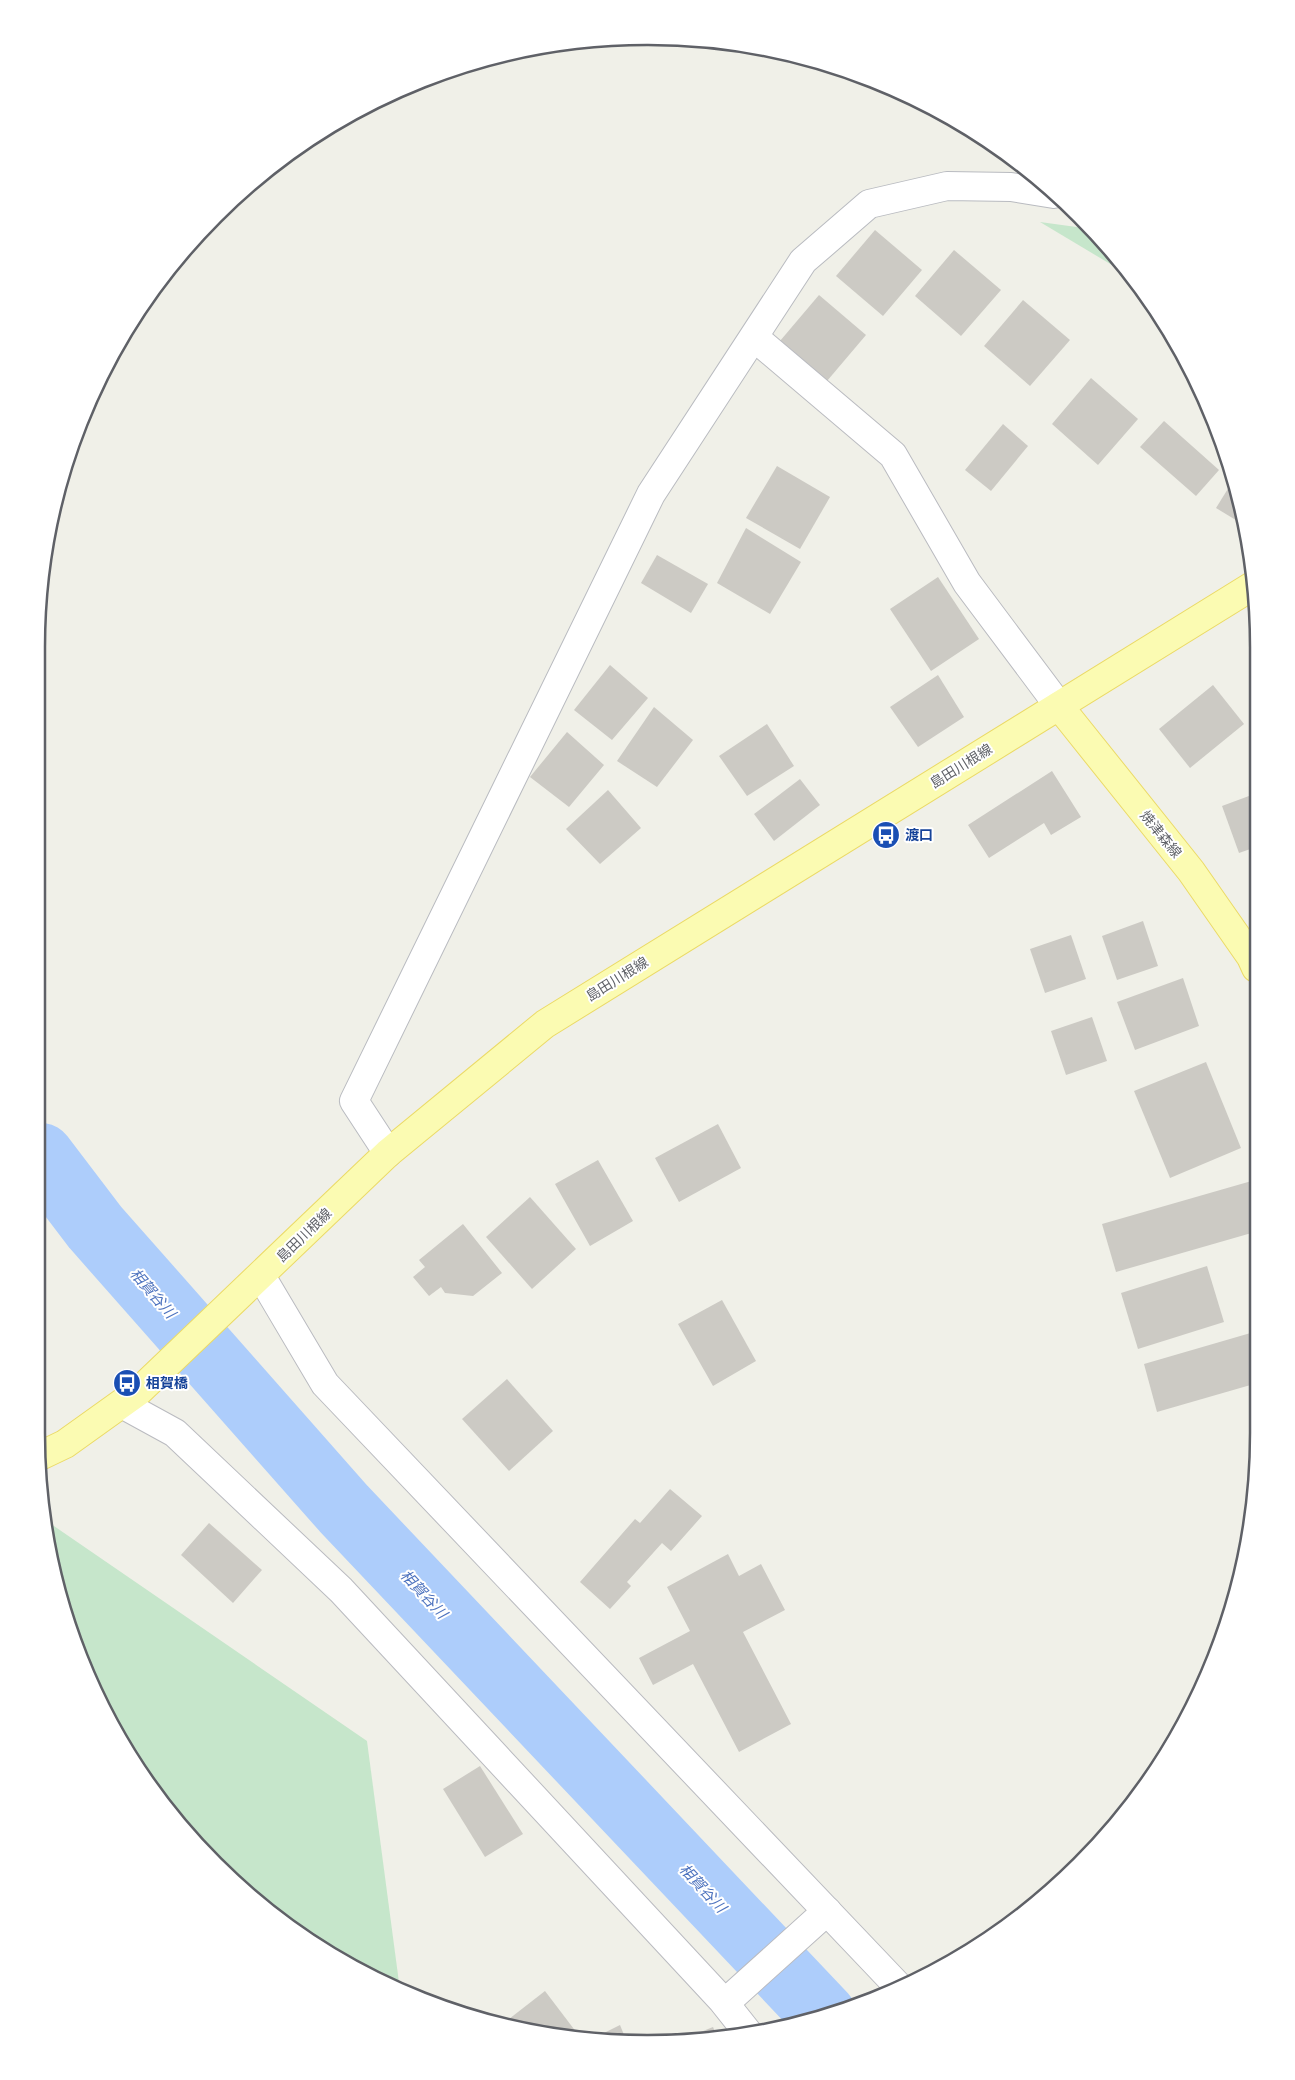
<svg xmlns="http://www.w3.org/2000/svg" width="1295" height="2080" viewBox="0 0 1295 2080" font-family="Helvetica,'Noto Sans JP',sans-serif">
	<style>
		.green { fill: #c6e6cb }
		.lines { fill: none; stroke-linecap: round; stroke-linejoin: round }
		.river { stroke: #adcdfb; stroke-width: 66 }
		.building { fill: #cccac4 }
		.street-casing { stroke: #babbc0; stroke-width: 30 }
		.secondary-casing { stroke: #b9bbc0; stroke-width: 30 }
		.primary-casing { stroke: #ebda66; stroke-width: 30 }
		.street { stroke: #fff; stroke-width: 28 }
		.secondary { stroke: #fff; stroke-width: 28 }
		.primary { stroke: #fbfbb2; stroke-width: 28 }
		.labels { text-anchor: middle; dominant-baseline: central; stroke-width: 4; stroke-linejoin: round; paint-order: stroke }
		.street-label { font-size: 14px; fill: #5f6167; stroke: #fff }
		.transit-label { font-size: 14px; font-weight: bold; fill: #164399; stroke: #fff; text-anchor: start }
		.water-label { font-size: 15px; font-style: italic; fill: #4f74bf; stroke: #fff }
		.rim { fill: none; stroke: #5f6167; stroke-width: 2.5 }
	</style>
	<rect width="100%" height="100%" fill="#f0f0e8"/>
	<!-- green -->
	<g class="green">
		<path d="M1040,222l51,7 16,16 20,29z"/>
		<path d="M51,1524l316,217 33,249 -23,-9 -101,-63 -61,-53 -76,-93 -70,-143 -24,-103z"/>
	</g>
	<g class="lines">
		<!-- river -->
		<path class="river" d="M41,1156l54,71 249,282 480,507"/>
	</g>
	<!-- building -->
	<g class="building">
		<path d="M875,230l47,40 -39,46 -47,-40z"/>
		<path d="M954,250l47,40 -40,46 -46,-40z"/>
		<path d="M819,295l47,40 -39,46 -47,-40z"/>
		<path d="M1023,300l47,40 -40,46 -46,-40z"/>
		<path d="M1091,378l47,41 -40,46 -46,-41z"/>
		<path d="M1164,421l55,49 -23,26 -56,-49z"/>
		<path d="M1003,424l25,22 -37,45 -26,-21z"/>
		<path d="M777,466l53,31 -30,52 -54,-31z"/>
		<path d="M1234,479l4,10 6,36 -28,-17z"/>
		<path d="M746,528l55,34 -31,52 -53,-31z"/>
		<path d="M657,555l51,29 -17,29 -50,-30z"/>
		<path d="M938,577l41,62 -48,32 -41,-62z"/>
		<path d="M610,665l38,33 -36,42 -38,-30z"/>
		<path d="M938,675l26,42 -46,30 -28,-40z"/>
		<path d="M1213,685l31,39 -54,44 -31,-39z"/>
		<path d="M654,707l39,33 -36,47 -40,-26z"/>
		<path d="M767,724l27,42 -47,30 -28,-40z"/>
		<path d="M567,732l37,33 -35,42 -39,-30z"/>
		<path d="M1052,771l29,46 -30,18 -7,-12 -55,35 -21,-33z"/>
		<path d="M800,779l20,26 -46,36 -20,-27z"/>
		<path d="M608,790l33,38 -41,36 -34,-35z"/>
		<path d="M1257,793l-1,54 -17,6 -17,-47z"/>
		<path d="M1143,921l15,45 -41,14 -15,-44z"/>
		<path d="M1071,935l15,44 -41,14 -15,-44z"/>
		<path d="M1183,978l16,48 -64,24 -18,-48z"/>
		<path d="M1092,1017l15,44 -41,14 -15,-44z"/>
		<path d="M1206,1062l35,86 -71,30 -36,-87z"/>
		<path d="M718,1124l23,44 -62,34 -24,-44z"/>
		<path d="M598,1160l35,61 -43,25 -35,-62z"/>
		<path d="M1255,1180v52l-139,40 -14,-48z"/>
		<path d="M530,1197l46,52 -44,40 -46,-52z"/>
		<path d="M463,1224l39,49 -29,23 -28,-3 -4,-6 -12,9 -16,-19 12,-10 -6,-7z"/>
		<path d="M1207,1266l17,56 -86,27 -17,-56z"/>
		<path d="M722,1300l34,61 -43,25 -35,-62z"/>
		<path d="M1254,1332v52l-97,28 -13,-48z"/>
		<path d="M507,1379l46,52 -44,40 -47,-52z"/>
		<path d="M670,1489l32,27 -31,35 -9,-8 -35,39 4,4 -21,23 -30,-27 55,-63 5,4z"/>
		<path d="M209,1523l53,47 -29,33 -52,-48z"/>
		<path d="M728,1554l11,22 22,-12 24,46 -42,22 48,92 -52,28 -46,-88 -40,21 -14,-27 51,-27 -23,-44z"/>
		<path d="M480,1766l43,68 -38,23 -42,-68z"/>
		<path d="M545,1991l35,46 -75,-15z"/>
		<path d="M620,2025l7,17h-19l-16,-3z"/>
		<path d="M713,2027l5,12 -37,1z"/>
	</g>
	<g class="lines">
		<!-- street casing -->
		<g class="street-casing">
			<g id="street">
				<path d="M755,338l138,117 74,128 92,123"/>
				<path d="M261,1276l64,108 575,604"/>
				<path d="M122,1404l53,29 166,157 381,410 27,34"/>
				<path d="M725,2003l102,-92"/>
			</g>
		</g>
		<!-- secondary casing -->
		<g class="secondary-casing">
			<path id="secondary" d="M388,1153l-34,-52 297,-607 152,-233 66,-57 78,-18 64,1 43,7"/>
		</g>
		<!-- primary casing -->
		<g class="primary-casing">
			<g id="primary">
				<path d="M1059,706l132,165 60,86 5,11"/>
				<path d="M42,1455l23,-11 74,-53 249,-238 157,-129 709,-439"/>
			</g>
		</g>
		<!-- street -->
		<use href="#street" class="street"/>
		<!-- secondary -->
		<use href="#secondary" class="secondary"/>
		<!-- primary -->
		<use href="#primary" class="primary"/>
	</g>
	<!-- icons -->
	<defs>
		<g id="bus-disc" transform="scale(1.4375)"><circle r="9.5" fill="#1a4fb4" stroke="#fff"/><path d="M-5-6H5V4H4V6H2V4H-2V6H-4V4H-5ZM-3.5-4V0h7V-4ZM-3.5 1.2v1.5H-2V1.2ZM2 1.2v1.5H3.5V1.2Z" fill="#fff"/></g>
	</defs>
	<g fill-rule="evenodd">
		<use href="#bus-disc" x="886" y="835"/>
		<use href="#bus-disc" x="127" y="1383"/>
	</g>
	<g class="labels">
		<!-- street labels -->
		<g class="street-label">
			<text transform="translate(961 766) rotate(-32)">島田川根線</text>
			<text transform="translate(1161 834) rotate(51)">焼津森線</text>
			<text transform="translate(617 979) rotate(-32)">島田川根線</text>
			<text transform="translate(304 1235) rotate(-44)">島田川根線</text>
		</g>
		<!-- transit labels -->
		<g class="transit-label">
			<text x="905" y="835">渡口</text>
			<text x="146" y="1383">相賀橋</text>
		</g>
		<!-- water labels -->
		<g class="water-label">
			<text transform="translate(153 1293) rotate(49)">相賀谷川</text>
			<text transform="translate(424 1594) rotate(47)">相賀谷川</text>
			<text transform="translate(703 1888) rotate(47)">相賀谷川</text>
		</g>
	</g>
	<!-- crop -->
	<path d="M0 0H1295V2080H0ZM647 45H648A602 602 0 0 1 1250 647V1433A602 602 0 0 1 648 2035H647A602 602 0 0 1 45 1433V647A602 602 0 0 1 647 45Z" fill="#fff" fill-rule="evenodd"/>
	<path class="rim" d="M647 45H648A602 602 0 0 1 1250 647V1433A602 602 0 0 1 648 2035H647A602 602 0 0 1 45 1433V647A602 602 0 0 1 647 45Z"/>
</svg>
